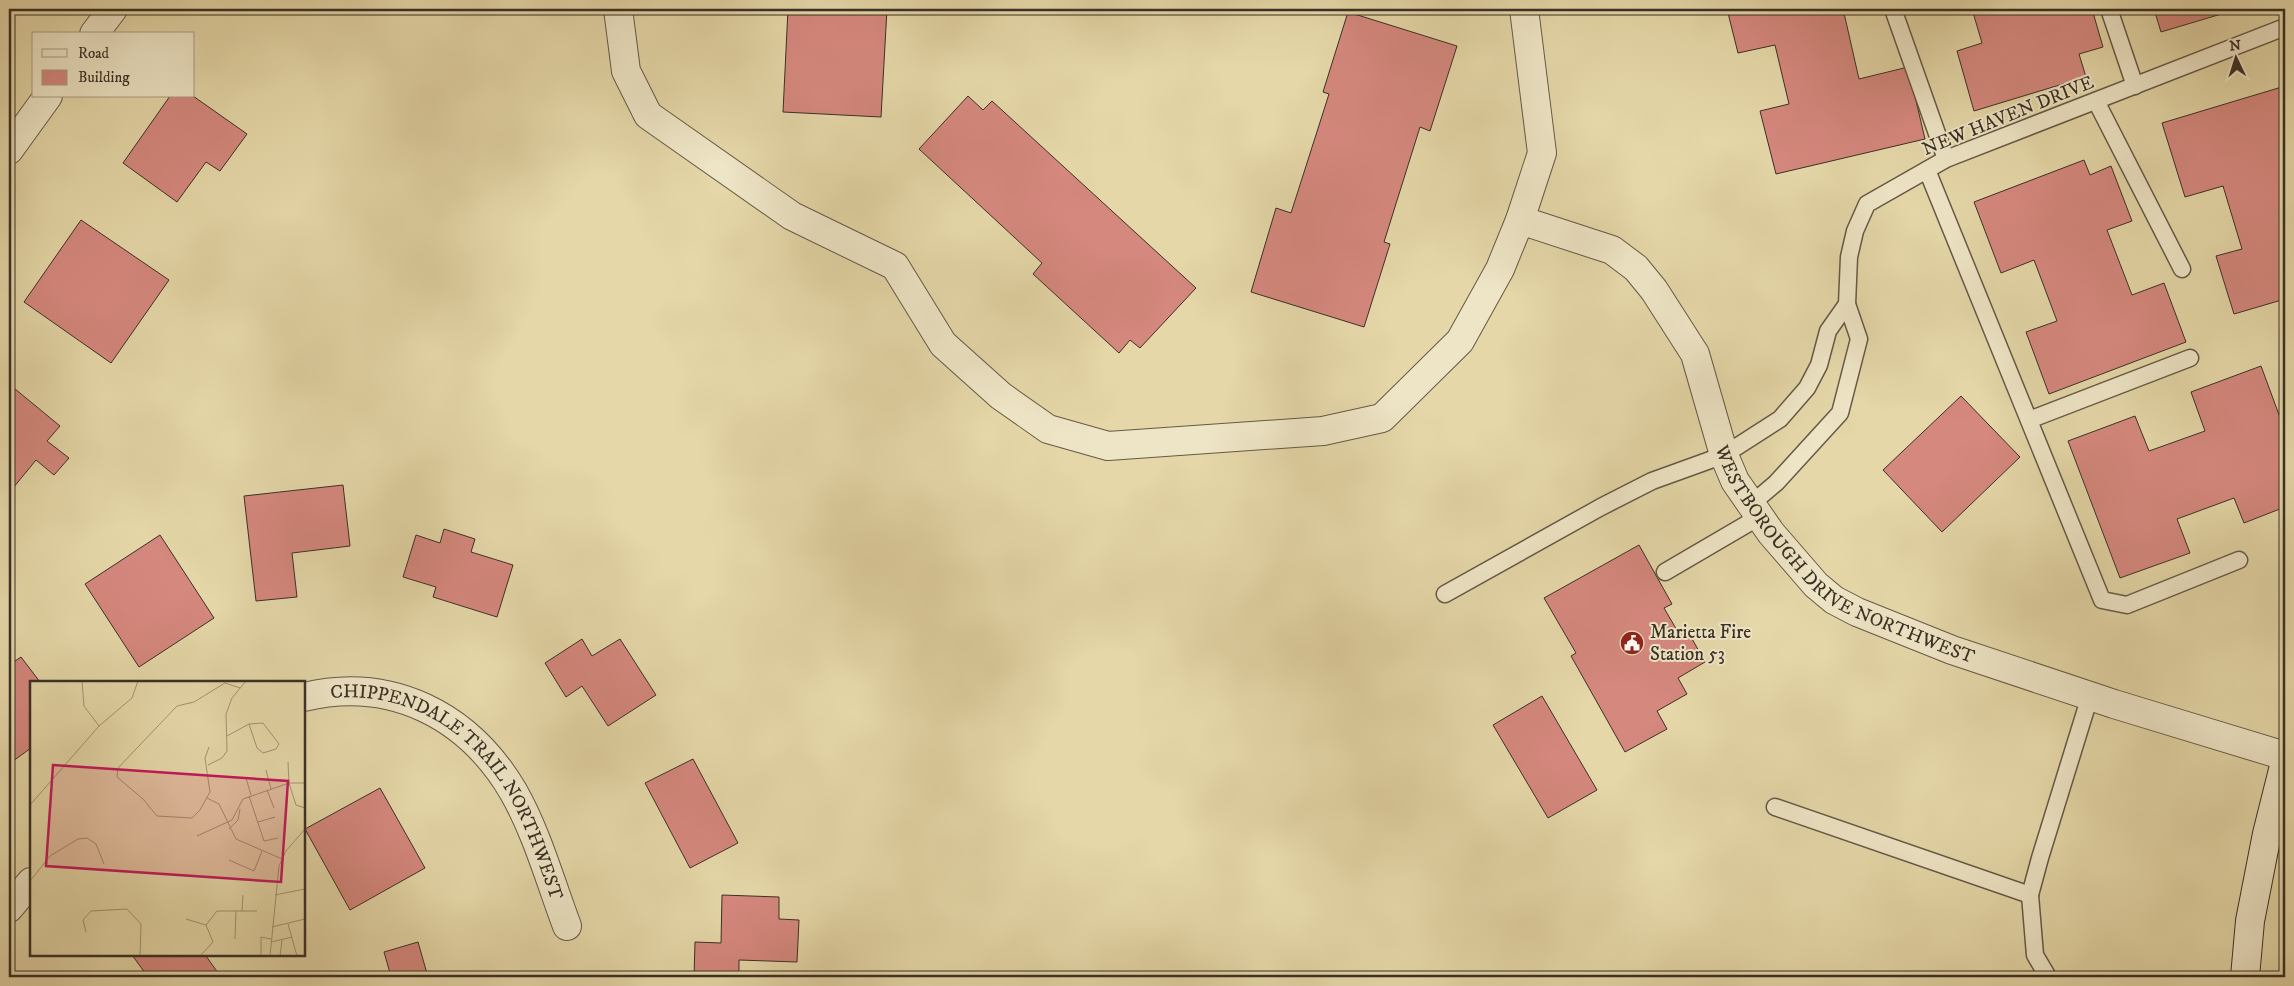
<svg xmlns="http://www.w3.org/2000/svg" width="2294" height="986" viewBox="0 0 2294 986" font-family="'IM FELL DW Pica',serif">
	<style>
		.building { fill: #d5887e; stroke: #3a3026 }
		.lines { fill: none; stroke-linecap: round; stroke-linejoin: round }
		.lane-casing { stroke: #655a46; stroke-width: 19 }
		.street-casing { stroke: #655a46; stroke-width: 30 }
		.secondary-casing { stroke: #3a3026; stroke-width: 30 }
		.lane { stroke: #eee5c6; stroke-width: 16 }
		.street { stroke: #eee5c6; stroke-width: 28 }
		.secondary { stroke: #eee5c6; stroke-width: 28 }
		.labels { text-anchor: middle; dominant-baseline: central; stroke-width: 4; stroke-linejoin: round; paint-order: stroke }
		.street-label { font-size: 19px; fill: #3a3026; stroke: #eee5c6 }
		.poi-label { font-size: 19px; fill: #3a3026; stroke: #eee5c6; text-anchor: start }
		.inset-road { fill: none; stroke: #a19474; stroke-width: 1 }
		.view { fill: #c2185b; fill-opacity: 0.15; stroke: #c2185b; stroke-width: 2.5 }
		.inset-edge { fill: none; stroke: #3a3026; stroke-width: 2.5 }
	</style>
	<rect width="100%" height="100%" fill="#e5d7a8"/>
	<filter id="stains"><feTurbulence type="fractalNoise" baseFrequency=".004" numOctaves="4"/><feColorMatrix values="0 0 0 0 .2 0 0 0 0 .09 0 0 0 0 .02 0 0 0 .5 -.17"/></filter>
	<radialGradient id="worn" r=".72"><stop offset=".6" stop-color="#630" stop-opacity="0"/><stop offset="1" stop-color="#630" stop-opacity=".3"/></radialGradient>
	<!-- building -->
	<g class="building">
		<path d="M788,9h99l-6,108 -98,-5z"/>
		<path d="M1727,9h136l-19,4 15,66 49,-12 17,72 -149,35 -16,-63 29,-7 -14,-59 -37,8z"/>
		<path d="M1972,9h120l11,38 -24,7 7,23 -112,34 -17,-60 25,-8z"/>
		<path d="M2154,9h84l-77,23z"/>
		<path d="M1348,12l109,34 -27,85 -10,-4 -36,115 6,2 -26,83 -113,-35 25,-84 15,5 38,-119 -6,-2z"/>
		<path d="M2285,86v213l-51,15 -18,-58 26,-7 -19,-63 -38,11 -23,-74z"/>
		<path d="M170,96h23l54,38 -27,37 -14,-9 -29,40 -54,-39z"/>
		<path d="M968,96l15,14 9,-9 204,187 -56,60 -10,-8 -11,13 -86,-79 9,-11 -123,-114z"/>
		<path d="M2084,160l6,15 21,-9 21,55 -25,9 25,65 32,-12 22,59 -137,52 -23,-62 31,-11 -23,-61 -33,13 -27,-71z"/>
		<path d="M81,220l88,60 -58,83 -87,-61z"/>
		<path d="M2261,366l24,65v76l-41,16 -10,-25 -57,21 13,34 -70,25 -52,-137 67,-25 14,35 56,-20 -14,-39z"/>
		<path d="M9,384l51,42 -13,15 22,17 -15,17 -18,-15 -27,33z"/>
		<path d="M1961,396l59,61 -78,75 -59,-62z"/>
		<path d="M343,485l7,61 -58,7 5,44 -41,4 -12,-105z"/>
		<path d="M444,529l31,10 -4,13 42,13 -16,52 -64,-20 3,-10 -33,-10 13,-42 24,8z"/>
		<path d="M160,535l54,83 -75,49 -54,-83z"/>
		<path d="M1639,545l33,59 -8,4 14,24 8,-4 19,34 -27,16 9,16 -30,17 10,18 -42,23 -54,-96 5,-3 -32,-55z"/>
		<path d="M582,639l10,17 28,-17 36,56 -48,31 -26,-40 -16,11 -21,-34z"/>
		<path d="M21,657l19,25h-9v66l-22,16v-99z"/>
		<path d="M1542,696l55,94 -49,28 -55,-93z"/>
		<path d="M693,759l45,84 -48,25 -45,-85z"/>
		<path d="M380,788l45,80 -75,42 -45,-81z"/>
		<path d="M722,895l57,2v22l20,1 -2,42 -58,-2v17h-45l1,-35 26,1z"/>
		<path d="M418,942l10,35h-53l15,-4 -6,-21z"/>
		<path d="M132,955h77l-3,1 15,21h-73z"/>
	</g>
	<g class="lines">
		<!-- lane casing -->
		<g class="lane-casing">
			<g id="lane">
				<path d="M1893,9l53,150"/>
				<path d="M2109,9l26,77"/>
				<path d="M2096,101l86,168"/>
				<path d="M1927,170l175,430 25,5 112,-45"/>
				<path d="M2029,420l161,-62"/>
				<path d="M1750,505l26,-22 64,-70 19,-74 -12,-35"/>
				<path d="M1665,572l94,-55"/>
				<path d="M1445,594l156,-87 51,-26 72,-26 56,-36 27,-31 12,-23 9,-34 19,-27 2,-47 6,-26 12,-27 79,-45 339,-132"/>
				<path d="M1775,807l255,88 10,-37 50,-162"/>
				<path d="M2030,895l5,60 13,22"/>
			</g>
		</g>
		<!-- street casing -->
		<g class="street-casing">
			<g id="street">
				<path d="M618,9l8,62 22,44 144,101 103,50 48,78 58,52 47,33 60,17 215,-15 59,-13 78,-77 40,-72 20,-49 22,-67 -18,-144"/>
				<path d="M94,34l19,-25"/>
				<path d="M9,150l39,-54"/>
				<path id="s1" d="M1520,220l92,30 24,18 18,22 41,64 29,101 11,26 36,52 45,52 18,15 23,12 95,38 162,54 171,52"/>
				<path id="s2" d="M304,697c87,-21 164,18 209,94 24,42 37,90 54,135"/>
				<path d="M9,908l22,-26"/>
			</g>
		</g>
		<!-- secondary casing -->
		<g class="secondary-casing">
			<path id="secondary" d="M2245,977l5,-56 17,-87 18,-72"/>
		</g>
		<!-- lane -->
		<use href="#lane" class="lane"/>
		<!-- street -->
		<use href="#street" class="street"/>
		<!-- secondary -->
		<use href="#secondary" class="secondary"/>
	</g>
	<!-- icons -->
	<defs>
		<g id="civic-disc" transform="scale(1.25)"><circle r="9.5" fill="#8f2418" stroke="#eee5c6"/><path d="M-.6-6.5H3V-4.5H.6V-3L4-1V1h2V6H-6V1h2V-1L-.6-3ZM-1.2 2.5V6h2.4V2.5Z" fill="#fff"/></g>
	</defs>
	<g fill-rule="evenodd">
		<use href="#civic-disc" x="1632" y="643"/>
	</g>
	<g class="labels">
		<!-- street labels -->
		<g class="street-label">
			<text transform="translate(2008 116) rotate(-22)">NEW HAVEN DRIVE</text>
			<text stroke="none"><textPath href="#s1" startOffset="499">WESTBOROUGH DRIVE NORTHWEST</textPath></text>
			<text stroke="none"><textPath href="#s2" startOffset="195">CHIPPENDALE TRAIL NORTHWEST</textPath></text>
		</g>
		<!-- poi labels -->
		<g class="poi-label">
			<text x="1650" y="632">Marietta Fire<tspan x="1650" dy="22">Station 53</tspan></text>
		</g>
	</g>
	<!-- overview -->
	<g transform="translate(30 681)">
		<rect width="275" height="275" fill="#e5d7a8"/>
		<path class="inset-road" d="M52,0l2,25 15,20M233,42l16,21 -3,5 -13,4 -6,-5 -8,-24zM197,55l22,-12M179,66l-4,11 5,34 -10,18 -8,8 -35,-2 -14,-17 -26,-22 1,-9 59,-62 17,-4 31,-19 15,5M258,81l1,21 7,22 9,3M178,84l14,-7 5,-7 -1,-37 6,-16 14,-17M236,89l5,19M216,97l5,17M237,109l7,18M219,115l15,45 14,-3M177,117l12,6 17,35 46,20M0,124l69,-79 33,-28 6,-17M228,141l17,-5M199,148l9,-9 2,-11M167,155l35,-16 11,-21 46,-16h16M199,179l25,11 8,-20M0,200l20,-25 28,-17 9,-1 9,6 8,20M245,214l30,-6M212,230l1,-16M156,238l20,6M258,243l9,32M176,244l11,-14h40M242,246l33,-8M56,251l-3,-12 8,-9 36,-2 14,15 -1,32M205,258l1,-28M241,261l21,-5M170,275l13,-14 -7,-17M231,275v-19l10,2M240,275l9,-90 7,-15 19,-22M250,275l2,-16"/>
		<path class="view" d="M23,84l235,16 -7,101 -235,-16z"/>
		<rect width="275" height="275" class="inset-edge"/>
	</g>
	<!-- margin -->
	<rect width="2294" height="986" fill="none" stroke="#e5d7a8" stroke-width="30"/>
	<rect x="10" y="10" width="2274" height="966" fill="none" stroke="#3a3026" stroke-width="2.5"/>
	<rect x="15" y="15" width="2264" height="956" fill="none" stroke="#3a3026"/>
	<!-- legend -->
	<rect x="32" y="32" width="162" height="65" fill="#eee5c6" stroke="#a69d86"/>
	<rect x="42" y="49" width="25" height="8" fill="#eee5c6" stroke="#a69d86"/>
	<text x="78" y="58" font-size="15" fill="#3a3026">Road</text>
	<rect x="42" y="70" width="25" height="15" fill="#d5887e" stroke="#a69d86"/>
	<text x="78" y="82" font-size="15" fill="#3a3026">Building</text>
	<!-- north arrow -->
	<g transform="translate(2236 58) rotate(356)" stroke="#eee5c6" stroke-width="4" paint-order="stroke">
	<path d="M0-4L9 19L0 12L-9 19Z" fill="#3a3026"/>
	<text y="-8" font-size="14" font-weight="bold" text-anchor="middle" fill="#3a3026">N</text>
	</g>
	<rect width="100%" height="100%" filter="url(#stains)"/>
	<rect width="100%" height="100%" fill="url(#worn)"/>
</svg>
